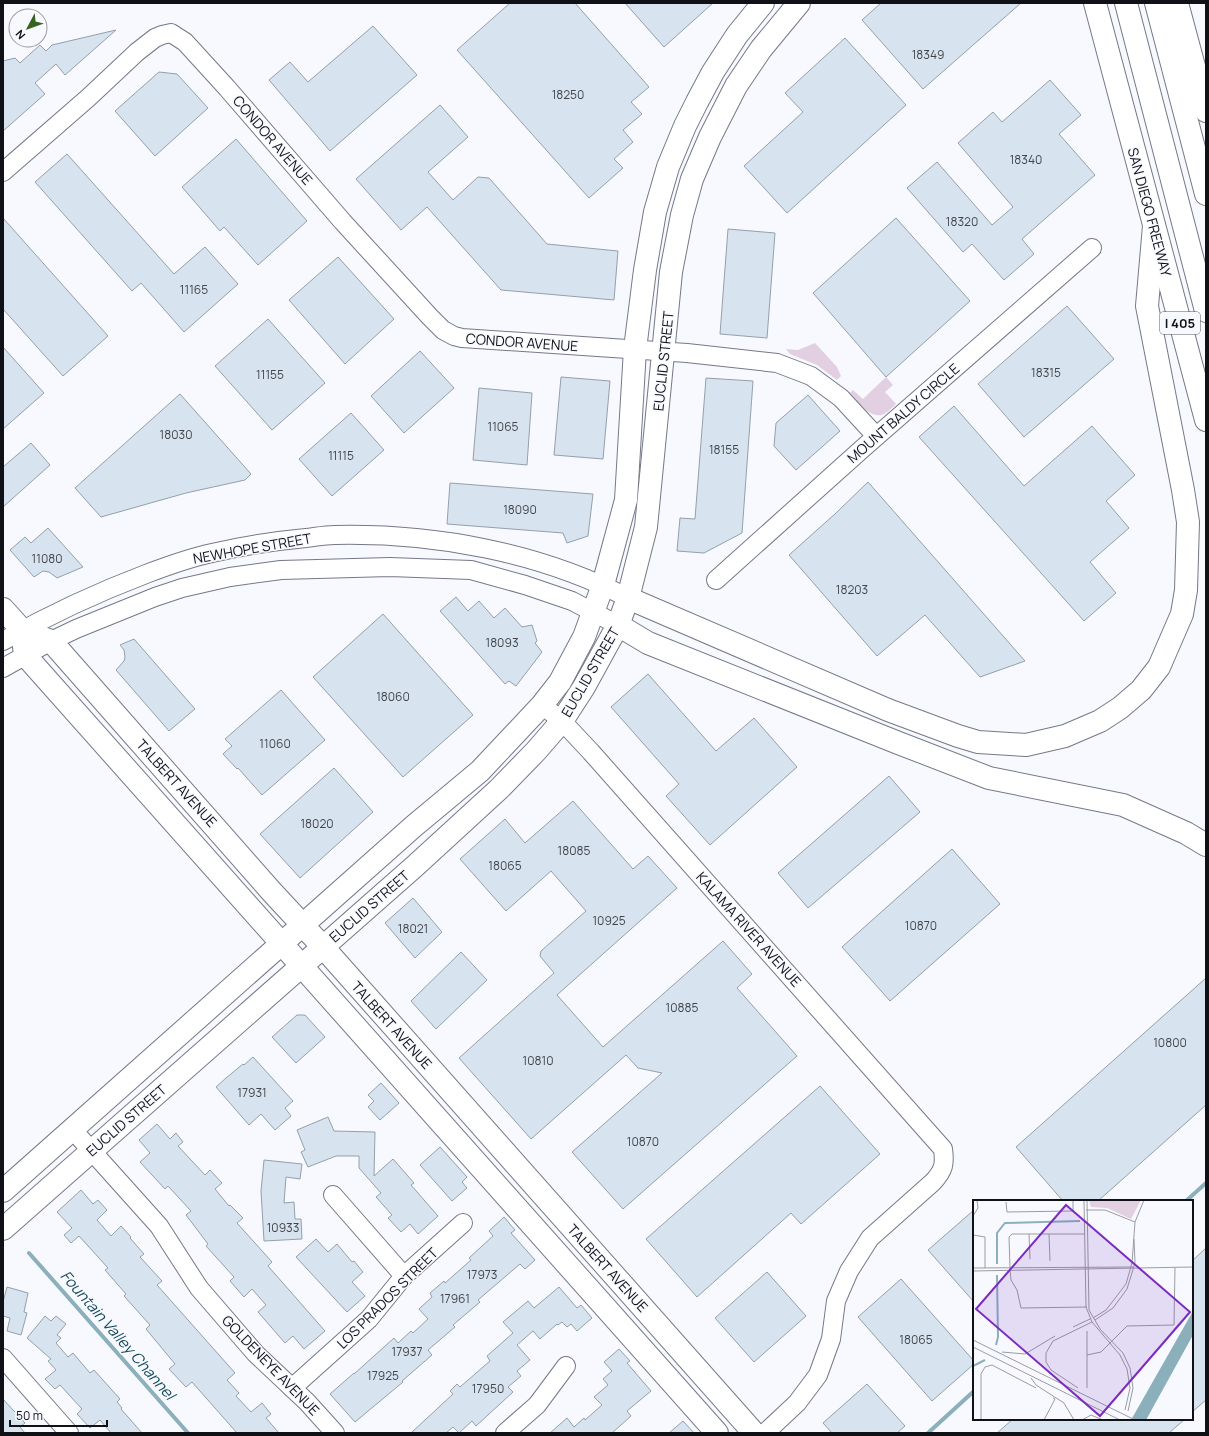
<svg xmlns="http://www.w3.org/2000/svg" width="1209" height="1436" viewBox="0 0 1209 1436" font-family="Manrope,sans-serif">
	<style>
		.green { fill: #e2d0e2 }
		.lines { fill: none; stroke-linecap: round; stroke-linejoin: round }
		.stream { stroke: #8bb0bb; stroke-width: 4 }
		.building { fill: #d7e3ef; stroke: #93a0aa }
		.minor-casing { stroke: #757987; stroke-width: 20 }
		.major-casing { stroke: #757987; stroke-width: 24 }
		.highway-casing { stroke: #757987; stroke-width: 24 }
		.minor { stroke: #fff; stroke-width: 18 }
		.major { stroke: #fff; stroke-width: 22 }
		.highway { stroke: #fff; stroke-width: 22 }
		.labels { text-anchor: middle; dominant-baseline: central; stroke-width: 3; stroke-linejoin: round; paint-order: stroke }
		.number-label { font-size: 12px; fill: #42464c }
		.shield { fill: #f7f9ff; stroke: #55575c; stroke-width: 1 }
		.shield-label { font-size: 13px; font-weight: bold; fill: #101116 }
		.street-label { font-size: 14px; fill: #101116; stroke: #f7f9ff }
		.water-label { font-size: 15px; font-style: italic; fill: #174c59; stroke: #f7f9ff }
		.inset-river { fill: none; stroke: #8bb0bb; stroke-width: 2 }
		.inset-road { fill: none; stroke: #9b9ca2; stroke-width: 1 }
		.view { fill: #7b2cbf; fill-opacity: 0.15; stroke: #7b2cbf; stroke-width: 2 }
		.inset-edge { fill: none; stroke: #101116; stroke-width: 2 }
	</style>
	<rect width="100%" height="100%" fill="#f7f9ff"/>
	<!-- green -->
	<g class="green">
		<path d="M815,343l22,24 4,9 -4,4 -20,-15 -27,-11 -4,-5 12,1z"/>
		<path d="M886,377l7,8 -8,7 11,12c-3,3 -6,6 -10,9 -15,9 -27,-11 -36,-20l3,-3 10,9z"/>
	</g>
	<g class="lines">
		<!-- stream -->
		<g class="stream">
			<path d="M1186,1201l20,-18"/>
			<path d="M29,1253l159,180"/>
			<path d="M928,1433l46,-42"/>
		</g>
	</g>
	<!-- building -->
	<g class="building">
		<path d="M510,3h65l74,84 -18,15 11,12 -19,16 10,12 -19,17 9,9 -34,30 -132,-148z"/>
		<path d="M625,3h88l-49,44z"/>
		<path d="M881,3h140l-98,86 -61,-69z"/>
		<path d="M373,26l44,49 -87,76 -61,-71 21,-18 18,20z"/>
		<path d="M116,30l-51,45 -9,-11 -21,19 10,11 -42,37v-70l12,-3 5,5 20,-18 6,6 6,-6z"/>
		<path d="M845,38l61,67 -119,108 -43,-47 59,-54 -18,-19z"/>
		<path d="M159,72l18,2 31,34 -53,48 -40,-45z"/>
		<path d="M1050,80l31,35 -22,19 36,41 -73,64 12,15 -30,26 -32,-36 -9,8 -56,-64 30,-26 55,63 21,-18 -55,-64 35,-31 9,10z"/>
		<path d="M440,105l28,32 -40,35 25,28 25,-23 11,1 58,66 71,7 -4,49 -113,-10 -74,-83 -26,23 -45,-51z"/>
		<path d="M236,139l71,82 -49,44 -34,-38 -4,4 -38,-44z"/>
		<path d="M67,154l107,120 31,-27 33,37 -54,48 -43,-49 -9,8 -97,-109z"/>
		<path d="M3,218l105,118 -45,40 -60,-67z"/>
		<path d="M896,218l74,83 -84,76 -73,-84z"/>
		<path d="M728,229l47,4 -8,105 -47,-4z"/>
		<path d="M338,257l56,62 -49,45 -56,-64z"/>
		<path d="M1067,306l47,53 -90,78 -46,-53z"/>
		<path d="M268,319l57,64 -53,47 -57,-64z"/>
		<path d="M3,347l41,46 -41,36z"/>
		<path d="M420,351l34,37 -50,45 -33,-37z"/>
		<path d="M561,377l49,4 -7,78 -49,-4z"/>
		<path d="M706,378l47,3 -11,152 -38,20 -27,-2 3,-33 15,1z"/>
		<path d="M479,388l53,5 -5,72 -54,-5z"/>
		<path d="M180,394l71,80 -6,6 -59,13 -85,24 -26,-29z"/>
		<path d="M808,395l32,36 -44,39 -22,-24 2,-23z"/>
		<path d="M954,406l70,80 68,-60 43,49 -29,26 23,27 -39,34 26,31 -32,28 -165,-184z"/>
		<path d="M351,413l33,37 -52,46 -33,-37z"/>
		<path d="M31,443l19,22 -47,42v-40z"/>
		<path d="M868,482l157,179 -45,16 -55,-62 -48,41 -88,-101 47,-42z"/>
		<path d="M450,483l143,11 -5,42 -21,7 -4,-10 -116,-9z"/>
		<path d="M48,528l35,39 -26,11 -8,-6 -6,-1 -9,6 -24,-27 15,-13 6,6z"/>
		<path d="M456,597l12,14 11,-10 15,17 11,-10 17,19 10,-2 5,16 -2,2 7,9 -26,34 -7,-5 -4,3 -65,-73z"/>
		<path d="M383,614l90,101 -70,62 -90,-100z"/>
		<path d="M134,639l61,70 -26,22 -53,-61 8,-9 1,-4 -1,-7 -4,-5z"/>
		<path d="M648,674l68,77 38,-33 43,49 -87,78 -44,-49 13,-12 -68,-77z"/>
		<path d="M281,690l44,50 -63,55 -24,-27 -1,1 -14,-15 9,-8 -7,-7z"/>
		<path d="M334,768l39,44 -73,66 -40,-44z"/>
		<path d="M889,776l31,36 -112,96 -30,-35z"/>
		<path d="M573,801l60,68 15,-13 29,32 -120,107 46,52 120,-106 29,33 -15,14 60,68 -174,153 -51,-57 90,-79 -24,-5 -12,-13 -95,84 -72,-81 95,-85 -14,-17 1,-5 45,-40 -35,-40 -45,40 -46,-52 45,-40 20,24z"/>
		<path d="M952,849l48,55 -110,97 -48,-54z"/>
		<path d="M413,898l29,34 -27,26 -30,-35z"/>
		<path d="M461,952l26,28 -51,49 -25,-28z"/>
		<path d="M1206,978v127l-108,96h-35l-47,-54z"/>
		<path d="M297,1015h8l20,22 -29,26 -24,-26z"/>
		<path d="M253,1057l40,44 -8,7 6,8 -16,14 -14,-16 -12,11 -33,-38 10,-9 17,-14 1,1z"/>
		<path d="M381,1083l18,20 -19,17 -12,-13 6,-6 -6,-6z"/>
		<path d="M820,1086l60,68 -79,70 -10,-11 -94,84 -51,-58z"/>
		<path d="M328,1117l6,14 41,1 -1,44 19,-17 21,24 -3,2 27,31 -20,18 -8,-10 -9,8 -13,-14 4,-3 -16,-18 5,-4 -22,-25v-12h-23l-28,11 -7,-15 4,-2 -8,-20z"/>
		<path d="M157,1124l13,15 6,-6 7,9 -5,4 27,29 5,-5 12,13 -7,6 14,17 1,-1 13,13 -6,5 35,39 -4,4 57,65 -21,18 -11,-13 -8,7 -27,-31 8,-7 -14,-16 -8,8 -14,-16 4,-4 -28,-31 2,-2 -22,-29 5,-4 -23,-25 -3,3 -25,-27 10,-9 -11,-13z"/>
		<path d="M440,1147l27,30 -5,5 5,6 -15,13 -32,-36z"/>
		<path d="M264,1160l38,4 -2,15 -14,-2 -2,26 10,-1 1,17h6l1,20 -38,2 -3,-50z"/>
		<path d="M81,1190l12,14 5,-4 9,10 -10,10 14,16 10,-10 10,11 -1,1 14,16 -4,3 22,24 -5,4 78,88 -8,7 12,13 -3,3 15,16 11,-9 9,11 -5,4 13,15h-42l-45,-51 -6,5 -17,-18 6,-5 -29,-35 4,-4 -26,-29 2,-2 -21,-24 3,-2 -29,-32 -8,7 -7,-8 8,-7 -15,-16z"/>
		<path d="M974,1210v92l-46,-52z"/>
		<path d="M504,1217l11,13 -4,3 24,27 -10,9 -5,-5 -42,36 2,2 -27,23 2,2 -27,23 4,5 -30,26 1,1 -48,40 -25,-28 24,-21v1l40,-36 4,5 13,-12 2,2 15,-14 -9,-10 13,-12 -2,-4 14,-12 1,2 26,-23 -2,-2 24,-22 -4,-5z"/>
		<path d="M316,1239l12,13 9,-8 15,18 2,-1 9,11 -11,10 13,14 -18,16 -51,-55z"/>
		<path d="M1206,1248v152l-14,12v-151z"/>
		<path d="M767,1272l39,44 -52,46 -39,-44z"/>
		<path d="M901,1279l73,82v3l-42,37 -74,-84z"/>
		<path d="M7,1287l21,6 -4,19 3,1 -6,22 -14,-4 3,-13 -7,-2v-14z"/>
		<path d="M559,1287l18,21 4,-3 11,13 -15,13 -6,-7 -4,3 -5,-5 -4,3 -1,-1 -17,15 -7,-8 -16,14 13,15 -13,11 4,5 -13,11 5,5 -37,34 -4,-5 -13,12 -6,-6 -7,6h-35l42,-39 -3,-3 7,-7 3,3 30,-26 -3,-5 26,-23 -10,-11 25,-21 6,7z"/>
		<path d="M45,1316l6,5 5,-5 10,8 -9,11 4,3 -5,5 12,14 5,-4 17,20 4,-3 26,29 -3,3 5,6 -1,1 21,24h-31l-11,-13 -10,8 -13,-14 5,-5 -22,-24 -5,4 -10,-10 11,-9 -8,-9 3,-2 -24,-21z"/>
		<path d="M619,1349l11,12 -3,2 24,28 -24,20 4,5 -19,17h-62l17,-15 7,9 10,-9 1,2 17,-15 -8,-8 14,-12 -5,-6 9,-8 -8,-9z"/>
		<path d="M867,1384l38,42 -8,7h-65l-9,-10z"/>
		<path d="M3,1399l22,24 -5,4 5,6h-22z"/>
		<path d="M1013,1419h172l-16,14h-172z"/>
		<path d="M683,1421l11,12h-25z"/>
	</g>
	<g class="lines">
		<!-- minor casing -->
		<g class="minor-casing">
			<g id="minor">
				<path d="M3,172l85,-74 49,-46 18,-14 7,-3 9,-2 14,9 42,46 116,134 87,95 13,13 11,6 8,2 225,15 90,10 34,13 30,22 35,38"/>
				<path d="M716,580l146,-131 230,-201"/>
				<path d="M3,641c46,-26 93,-48 143,-67 21,-8 43,-16 66,-21 30,-7 62,-12 94,-15 9,-1 19,-3 29,-3 100,-2 204,17 293,63"/>
				<path d="M3,668l48,-27 25,-12 79,-32 27,-9 48,-11 51,-7 109,-3 81,3 54,15 47,16 46,24"/>
				<path d="M542,705l20,16 29,31 352,397c2,15 1,21 -10,33l-63,56 -21,33 -13,30 -5,38 -13,36 -21,28 -32,30"/>
				<path d="M72,1129l87,97 40,62 57,66 51,48 28,31"/>
				<path d="M333,1195l71,81"/>
				<path d="M3,1358l66,75"/>
				<path d="M292,1388l77,-69 35,-43 59,-53"/>
				<path d="M505,1433l32,-28 29,-39"/>
			</g>
		</g>
		<!-- major casing -->
		<g class="major-casing">
			<g id="major">
				<path d="M3,609l19,21 29,11 220,250 52,56 431,486"/>
				<path d="M22,630l3,25 692,778"/>
				<path d="M3,1191l411,-365 66,-55 62,-66 18,-23 24,-45 19,-52 23,-85 9,-151 10,-79 10,-58 13,-45 17,-41 12,-24 16,-30 24,-37 26,-32"/>
				<path d="M3,1229l412,-363 84,-77 37,-38 26,-30 22,-34 34,-62 10,-27 18,-71 25,-255 11,-57 10,-36 18,-42 26,-51 25,-37 38,-46"/>
			</g>
		</g>
		<!-- highway casing -->
		<g class="highway-casing">
			<g id="highway">
				<path d="M1095,3l111,417"/>
				<path d="M1126,3l80,308"/>
				<path d="M1156,3l50,191"/>
				<path d="M1177,3l29,108"/>
				<path d="M628,598l260,112 70,26 20,6 48,3 39,-9 35,-15 20,-13 21,-18 18,-23 23,-53 4,-24 2,-68 -5,-32 -36,-184 7,-80"/>
				<path d="M618,625l30,18 248,99 93,36 134,27 63,28 20,12"/>
			</g>
		</g>
		<!-- minor -->
		<use href="#minor" class="minor"/>
		<!-- major -->
		<use href="#major" class="major"/>
		<!-- highway -->
		<use href="#highway" class="highway"/>
	</g>
	<g class="labels">
		<!-- number labels -->
		<g class="number-label">
			<text x="928" y="54">18349</text>
			<text x="568" y="94">18250</text>
			<text x="1026" y="159">18340</text>
			<text x="962" y="221">18320</text>
			<text x="194" y="289">11165</text>
			<text x="1046" y="372">18315</text>
			<text x="270" y="374">11155</text>
			<text x="503" y="426">11065</text>
			<text x="176" y="434">18030</text>
			<text x="724" y="449">18155</text>
			<text x="341" y="455">11115</text>
			<text x="520" y="509">18090</text>
			<text x="47" y="558">11080</text>
			<text x="852" y="589">18203</text>
			<text x="502" y="642">18093</text>
			<text x="393" y="696">18060</text>
			<text x="275" y="743">11060</text>
			<text x="317" y="823">18020</text>
			<text x="574" y="850">18085</text>
			<text x="505" y="865">18065</text>
			<text x="609" y="920">10925</text>
			<text x="921" y="925">10870</text>
			<text x="413" y="928">18021</text>
			<text x="682" y="1007">10885</text>
			<text x="1170" y="1042">10800</text>
			<text x="538" y="1060">10810</text>
			<text x="252" y="1092">17931</text>
			<text x="643" y="1141">10870</text>
			<text x="283" y="1227">10933</text>
			<text x="482" y="1274">17973</text>
			<text x="455" y="1298">17961</text>
			<text x="916" y="1339">18065</text>
			<text x="407" y="1351">17937</text>
			<text x="383" y="1375">17925</text>
			<text x="488" y="1388">17950</text>
		</g>
		<!-- shield labels -->
		<rect class="shield" x="1160" y="312" width="40" height="22" rx="3"/>
		<g class="shield-label">
			<text x="1180" y="323">I 405</text>
		</g>
		<!-- street labels -->
		<g class="street-label">
			<text transform="translate(273 140) rotate(49)">CONDOR AVENUE</text>
			<text transform="translate(1150 212) rotate(75)">SAN DIEGO FREEWAY</text>
			<text transform="translate(522 342) rotate(4)">CONDOR AVENUE</text>
			<text transform="translate(663 361) rotate(-84)">EUCLID STREET</text>
			<text transform="translate(903 413) rotate(-41)">MOUNT BALDY CIRCLE</text>
			<text transform="translate(252 548) rotate(-10)">NEWHOPE STREET</text>
			<text transform="translate(590 672) rotate(-60)">EUCLID STREET</text>
			<text transform="translate(177 783) rotate(48)">TALBERT AVENUE</text>
			<text transform="translate(369 906) rotate(-41)">EUCLID STREET</text>
			<text transform="translate(749 929) rotate(48)">KALAMA RIVER AVENUE</text>
			<text transform="translate(392 1025) rotate(48)">TALBERT AVENUE</text>
			<text transform="translate(126 1120) rotate(-41)">EUCLID STREET</text>
			<text transform="translate(608 1268) rotate(48)">TALBERT AVENUE</text>
			<text transform="translate(387 1298) rotate(-45)">LOS PRADOS STREET</text>
			<text transform="translate(271 1365) rotate(46)">GOLDENEYE AVENUE</text>
		</g>
		<!-- water labels -->
		<g class="water-label">
			<text transform="translate(118 1335) rotate(49)">Fountain Valley Channel</text>
		</g>
	</g>
	<!-- overview -->
	<g transform="translate(973 1200)">
		<rect width="220" height="220" fill="#f7f9ff"/>
		<path d="M116,0h52l-10,19 -24,-11 -16,-1z" fill="#e2d0e2"/>
		<path d="M220,111v24l-47,85h-15z" fill="#8bb0bb"/>
		<path class="inset-river" d="M24,64v-31l8,-10 75,-2M23,145l2,-8 -1,-62M0,166l12,-6"/>
		<path class="inset-road" d="M111,0l2,107 6,15 28,33 7,14 3,19 -5,22M114,0l2,110 11,19 23,24 7,15 3,20 -5,23M33,2l1,10 66,-1v-11M113,10h19l30,12M0,16l5,-8 -1,-8M56,34l1,25M76,34l1,27M112,34h-73l-3,3 1,32 1,11 6,10 4,18 66,-1M0,35l12,2v31M0,68l161,-1M0,71l220,-4M120,118l13,-8 20,-26 6,-21 3,-41 9,-22M122,120l18,-12 14,-19 8,-26 -1,-24M100,127l17,-8M114,131v57M0,140l162,80M0,147l147,73M29,152l23,2 30,-18M114,155l14,-3 26,-26 47,-1 1,-57M58,178l5,7 28,18 10,17M105,188l-27,-18 -5,-8v-9l7,-12 39,-19M8,220v-46l4,-7 7,-2 44,23M71,220l11,-21 -2,-1M109,220l9,-5 12,5"/>
		<path class="view" d="M93,5l124,107 -90,104 -124,-107z"/>
		<rect width="220" height="220" class="inset-edge"/>
	</g>
	<!-- border -->
	<rect width="1209" height="1436" fill="none" stroke="#101116" stroke-width="8"/>
	<!-- north arrow -->
	<g transform="translate(28 28) rotate(229)"><circle r="19" fill="#f7f9ff" stroke="#9b9ca2"/>
	<path d="M0-3L7 15L0 10L-7 15Z" fill="#376422"/>
	<text y="-6" font-size="11" font-weight="bold" text-anchor="middle" fill="#101116">N</text>
	</g>
	<!-- scale -->
	<path d="M10 1420v6h97v-6" fill="none" stroke="#101116" stroke-width="2"/>
	<text x="16" y="1420" font-size="12" fill="#101116" stroke="#f7f9ff" stroke-width="3" paint-order="stroke">50 m</text>
</svg>
